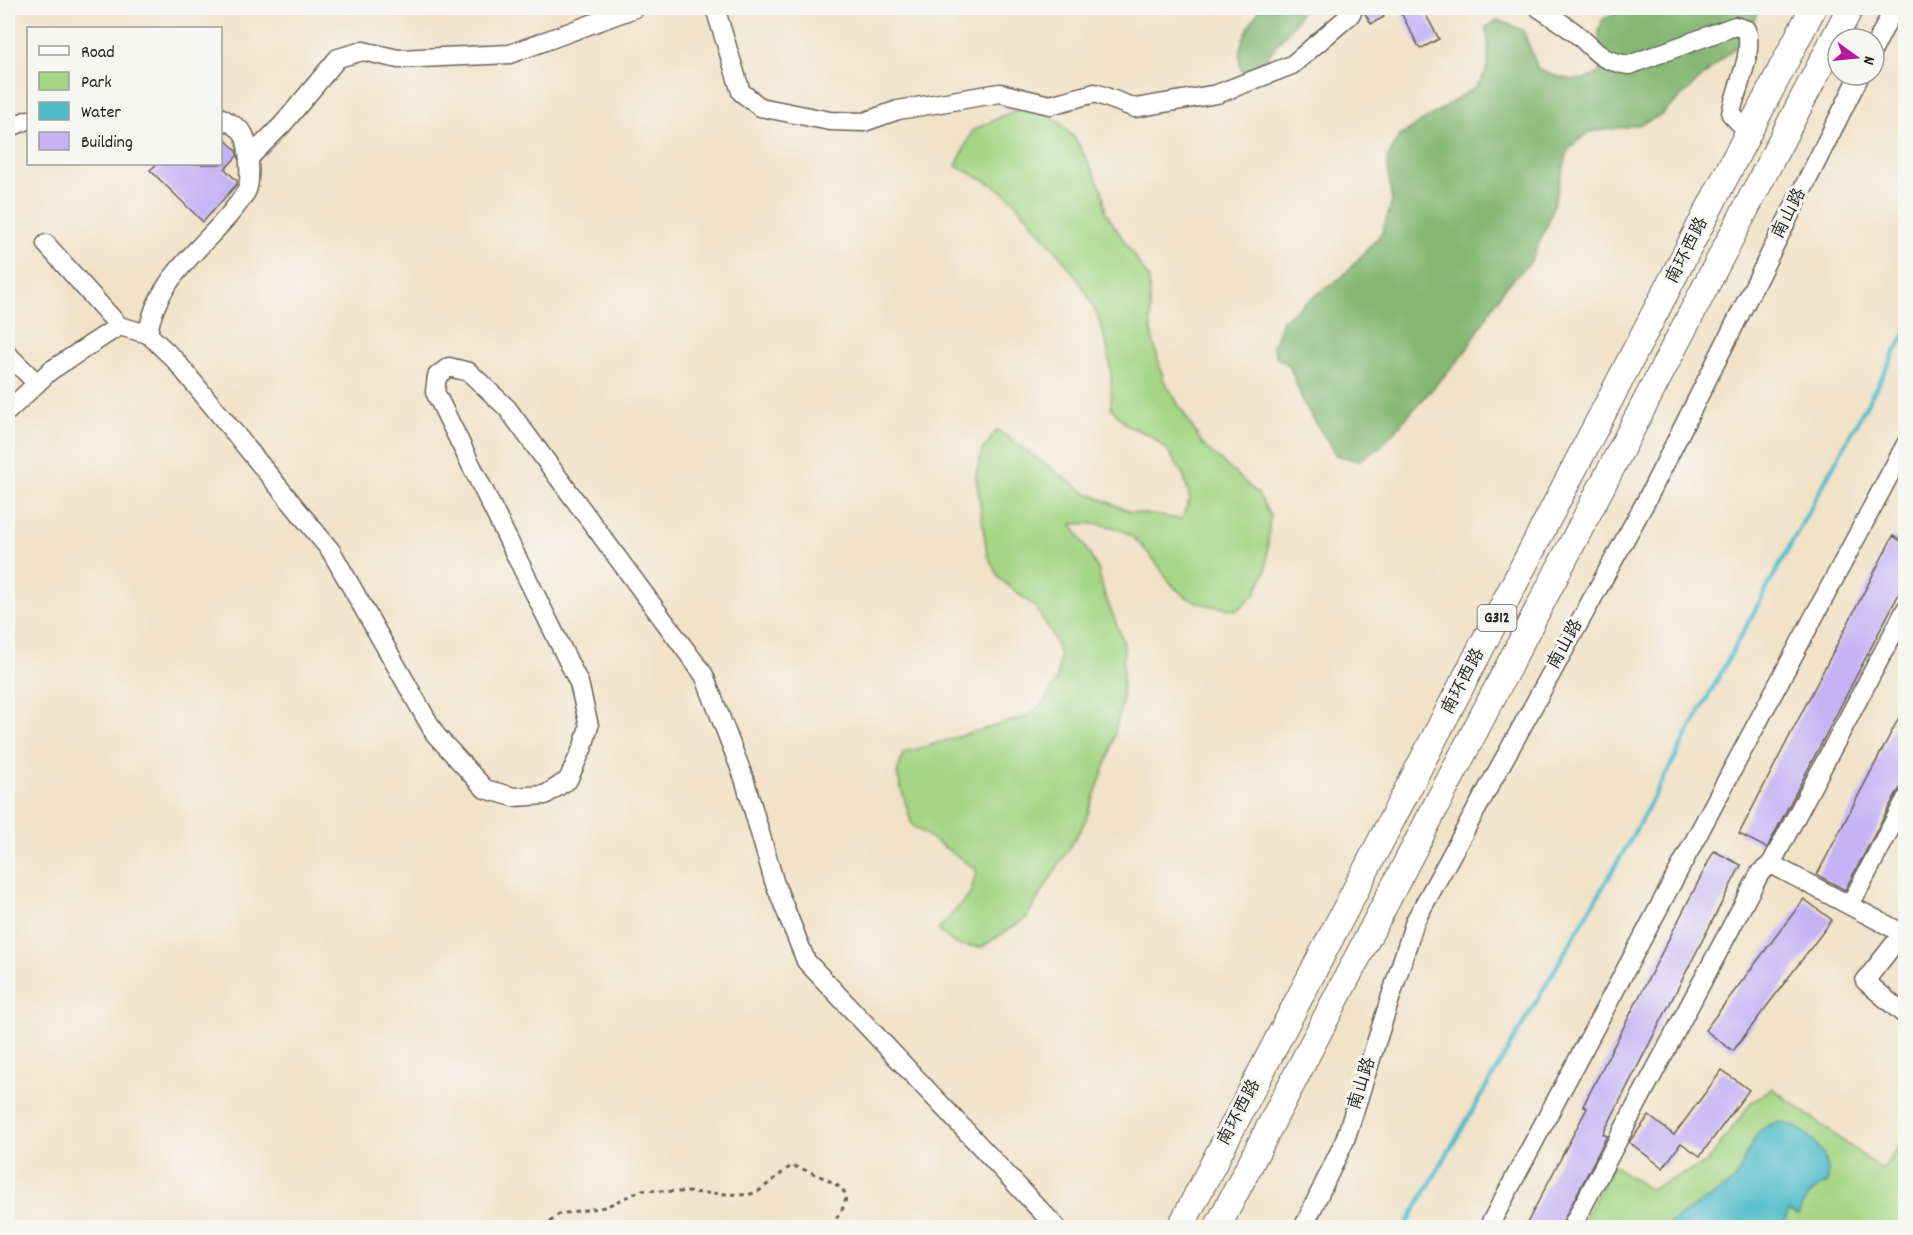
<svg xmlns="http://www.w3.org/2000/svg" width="1913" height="1235" viewBox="0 0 1913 1235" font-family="Dekko,'LXGW WenKai TC',sans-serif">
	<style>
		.green { fill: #a4d685; stroke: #607950; stroke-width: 1.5 }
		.forest { fill: #83b772; stroke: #506a47; stroke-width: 1.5 }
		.water { fill: #4fbcca; stroke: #366c73; stroke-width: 1.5 }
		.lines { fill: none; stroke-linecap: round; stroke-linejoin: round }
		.stream { stroke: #4fbcca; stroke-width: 4.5 }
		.building { fill: #c4b3f5 }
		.minor-casing { stroke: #676158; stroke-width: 21 }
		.highway-casing { stroke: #676158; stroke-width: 28 }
		.path { stroke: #676158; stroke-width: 3; stroke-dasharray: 4.5 4.5; stroke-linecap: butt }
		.minor { stroke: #fff; stroke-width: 18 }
		.highway { stroke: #fff; stroke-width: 26 }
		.labels { text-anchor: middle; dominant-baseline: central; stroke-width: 6; stroke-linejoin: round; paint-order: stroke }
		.shield { fill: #f6f6f2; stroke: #5d5d5c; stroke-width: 1.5 }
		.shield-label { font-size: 16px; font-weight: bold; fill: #1c1c1c }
		.street-label { font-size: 18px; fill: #1c1c1c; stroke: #f6f6f2 }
	</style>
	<rect width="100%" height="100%" fill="#f6f6f2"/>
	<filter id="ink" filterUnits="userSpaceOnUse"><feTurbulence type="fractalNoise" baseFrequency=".0167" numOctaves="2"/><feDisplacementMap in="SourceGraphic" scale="12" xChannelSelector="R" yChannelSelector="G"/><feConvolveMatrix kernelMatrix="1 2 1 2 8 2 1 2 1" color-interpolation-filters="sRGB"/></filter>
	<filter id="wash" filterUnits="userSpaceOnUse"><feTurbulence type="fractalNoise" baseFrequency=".008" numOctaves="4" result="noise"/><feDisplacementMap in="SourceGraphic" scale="24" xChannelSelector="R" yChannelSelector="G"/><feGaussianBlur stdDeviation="1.35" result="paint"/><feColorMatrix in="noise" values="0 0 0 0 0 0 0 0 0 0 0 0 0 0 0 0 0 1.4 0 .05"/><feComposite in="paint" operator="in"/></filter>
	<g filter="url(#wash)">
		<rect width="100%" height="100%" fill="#f2e2c8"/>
		<!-- green -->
		<g class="green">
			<path d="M1015,110h23l21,12 17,18 26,49 4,24 43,66 2,52 12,48 40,66 55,49 12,22 -4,54 -11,24 -18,16c-14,-3 -37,-4 -49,-12 -12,-7 -21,-18 -28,-30 -26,-36 -42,-47 -88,-44l26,45 6,24 20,50 -2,60 -12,50 -26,71 -58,94 -44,29 -26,-2 -18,-15 32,-36 7,-24 -65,-45 -15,-51 6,-21 122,-36 19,-14 13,-23 3,-25 -9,-23 -15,-24 -37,-30 -12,-24 -11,-79 6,-24 15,-21 88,62 46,20 50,7 9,-20 -7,-25 -15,-23 -18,-16 -22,-9 -17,-18c5,-81 -24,-123 -75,-181 -11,-12 -22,-29 -35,-37 -14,-10 -30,-16 -45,-24l17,-36z"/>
			<path d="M1772,1088l110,82 23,-33v90l-326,1 34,-63 37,25 56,-27 45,-60z"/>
		</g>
		<!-- forest -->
		<g class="forest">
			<path d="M1260,8h42l-6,13 -41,51 -13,1c-8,-28 5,-42 18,-65z"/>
			<path d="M1630,8h129l-11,27 -88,81 -22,9 -48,7 -21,16 -20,73 -18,40 -28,29 -39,64 -85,94 -21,13 -22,-6 -32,-51 -15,-39 -12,-7 -4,-12 9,-26 61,-44 39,-43 10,-31 -5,-42 11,-23 79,-51c15,-17 12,-38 9,-59l12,-7 25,10 15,39c21,9 42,17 62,3l-1,-42 4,-11z"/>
		</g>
		<!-- water -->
		<path class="water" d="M1781,1122c26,5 53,35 46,61 -16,8 -23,16 -29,32l-9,-4 -7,16h-117c15,-13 61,-37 69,-47 16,-23 14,-54 47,-58z"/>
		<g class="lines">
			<!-- stream -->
			<path class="stream" d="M1404,1228l224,-384 278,-512"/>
		</g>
		<g id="blocks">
			<!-- building -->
			<g class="building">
				<path d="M1365,8h13l6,9 -13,7 -7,-12z"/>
				<path d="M1408,8h14l17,31 -19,10 -20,-38z"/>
				<path d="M220,135l16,15 1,6 -12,13 12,12v3l-34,38 -53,-52 7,-6h63z"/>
				<path d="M1893,536l12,7v39l-138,266 -28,-14z"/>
				<path d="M1905,706v76l-9,12 -51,96 -28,-15z"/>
				<path d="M1714,851l27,14 -138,269 4,2 -47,91h-35l62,-119 -4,-2z"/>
				<path d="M1804,899l28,21 -99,131 -28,-21z"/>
				<path d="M1722,1070l27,20 -49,66 -19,-13 -18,25 -34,-26 20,-26 25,19z"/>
			</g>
		</g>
	</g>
	<g filter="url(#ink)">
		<use href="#blocks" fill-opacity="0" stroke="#676158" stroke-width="1.5"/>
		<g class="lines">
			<!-- minor casing -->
			<g class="minor-casing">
				<g id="minor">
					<path d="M715,8l26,84 19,15 70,14 34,1 34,-12 102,-17 50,12 45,-12 40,15 82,-14 75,-29 58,-50 4,-7"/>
					<path d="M1539,8c12,8 24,16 35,24 23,18 22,28 55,33l106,-39 12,4c6,28 -11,56 -16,84l18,19"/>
					<path d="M1874,48l20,-40"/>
					<path d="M220,117c7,4 19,10 23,16 6,10 9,49 3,59 -30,49 -90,80 -98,142l27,26 156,191 104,183 50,55 29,8 31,-2 23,-15 15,-33 6,-21 -10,-43 -144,-291 2,-16 12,-9 20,5 38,36 197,267 40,103 30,103 32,80 251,267"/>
					<path d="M8,128l20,-8"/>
					<path d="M249,158l34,-34 55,-66 25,-7 35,8 112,-5 125,-46"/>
					<path d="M46,244l73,82"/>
					<path d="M8,355l29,28"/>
					<path d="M8,411l42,-40 69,-45 29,8"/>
					<path d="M1850,905l56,-106"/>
					<path d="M1906,929l-41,52 41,35"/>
					<path d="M1902,933l-131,-69 135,-255"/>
					<path d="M1303,1228l42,-88 70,-219 231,-420 214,-426"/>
					<path d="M1488,1228l418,-784"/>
					<path d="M1571,1228l189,-355 11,-9"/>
				</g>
			</g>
			<!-- highway casing -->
			<g class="highway-casing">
				<g id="highway">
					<path d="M1180,1228l633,-1220"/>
					<path d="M1217,1228l633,-1220"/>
				</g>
			</g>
			<!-- path -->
			<path class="path" d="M543,1228l16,-14 46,-7 37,-17 106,5 11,-4 32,-25c10,1 52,18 54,28 3,10 -7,21 -12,30l-44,4"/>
			<!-- minor -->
			<use href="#minor" class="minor"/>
			<!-- highway -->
			<use href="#highway" class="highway"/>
		</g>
	</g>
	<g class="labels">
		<!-- shield labels -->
		<rect class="shield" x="1477.5" y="605" width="39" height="26" rx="4.5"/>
		<g class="shield-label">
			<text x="1497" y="618">G312</text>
		</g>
		<!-- street labels -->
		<g class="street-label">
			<text transform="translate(1790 214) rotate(-63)">南山路</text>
			<text transform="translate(1688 251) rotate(-63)">南环西路</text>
			<text transform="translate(1566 645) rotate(-61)">南山路</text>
			<text transform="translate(1464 682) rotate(-62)">南环西路</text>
			<text transform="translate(1363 1084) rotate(-72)">南山路</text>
			<text transform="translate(1240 1113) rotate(-62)">南环西路</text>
		</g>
	</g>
	<!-- margin -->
	<rect width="1913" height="1235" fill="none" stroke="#f6f6f2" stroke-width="30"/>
	<!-- legend -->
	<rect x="27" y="27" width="195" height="138" fill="#f6f6f2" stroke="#9f9f9c" stroke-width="1.5"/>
	<rect x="39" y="46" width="30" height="9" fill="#ffffff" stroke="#9f9f9c" stroke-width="1.5"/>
	<text x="81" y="57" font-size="18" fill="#1c1c1c">Road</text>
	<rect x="39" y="72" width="30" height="18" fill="#a4d685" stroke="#9f9f9c" stroke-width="1.5"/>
	<text x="81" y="87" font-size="18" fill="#1c1c1c">Park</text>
	<rect x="39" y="102" width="30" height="18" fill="#4fbcca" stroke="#9f9f9c" stroke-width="1.5"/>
	<text x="81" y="117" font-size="18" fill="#1c1c1c">Water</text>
	<rect x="39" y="132" width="30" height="18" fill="#c4b3f5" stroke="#9f9f9c" stroke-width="1.5"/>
	<text x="81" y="147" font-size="18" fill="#1c1c1c">Building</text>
	<!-- north arrow -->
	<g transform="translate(1856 57) rotate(105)"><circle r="28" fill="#f6f6f2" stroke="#9f9f9c" stroke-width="1.5"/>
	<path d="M0-4.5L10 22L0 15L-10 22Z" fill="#b5179e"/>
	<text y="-9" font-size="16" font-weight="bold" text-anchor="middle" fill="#1c1c1c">N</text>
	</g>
</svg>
